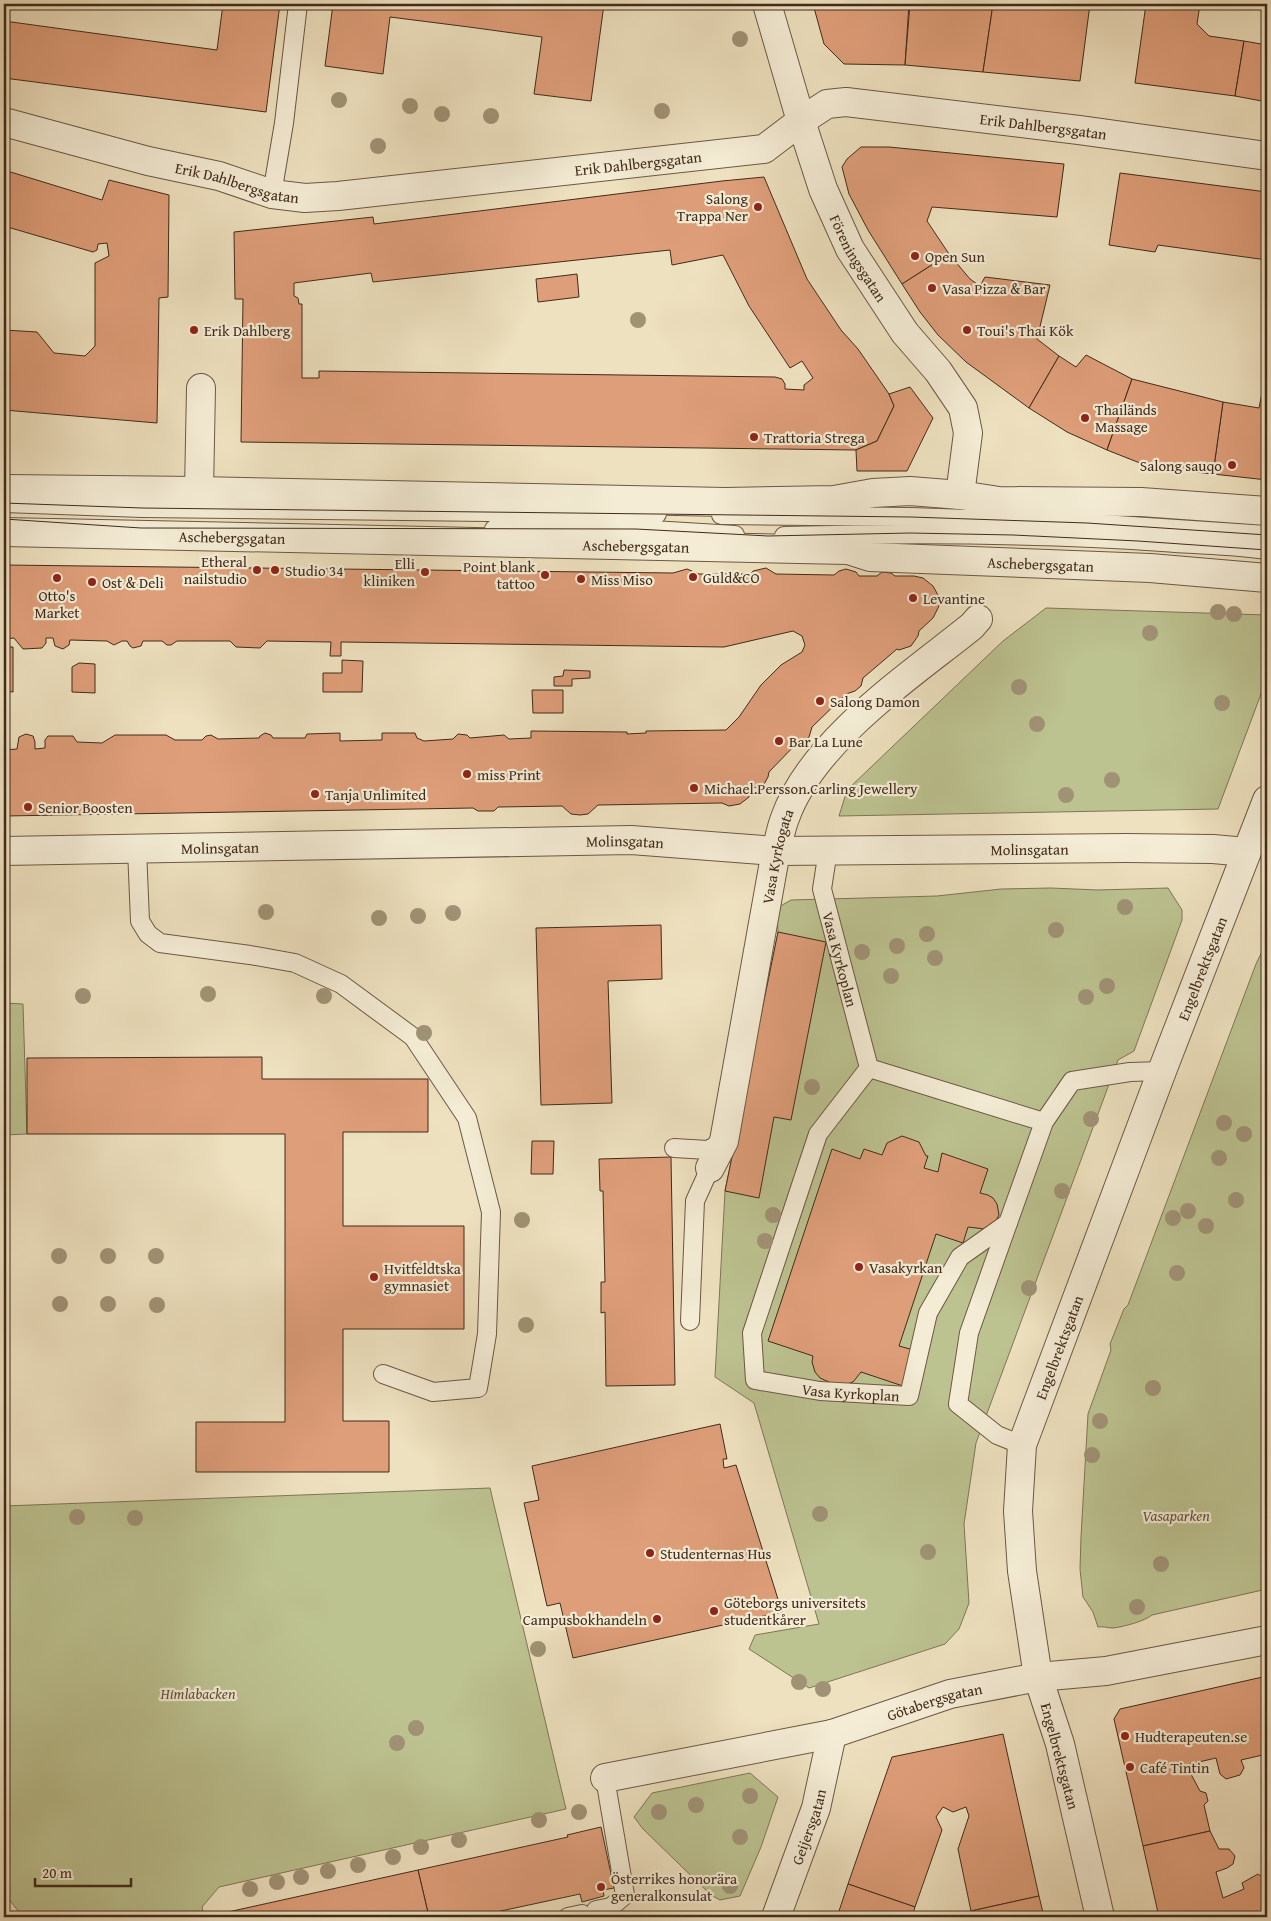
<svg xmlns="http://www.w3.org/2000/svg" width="1271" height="1921" viewBox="0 0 1271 1921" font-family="'Gentium Book Plus',serif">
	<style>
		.green { fill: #bcc290; stroke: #7e7656 }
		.building { fill: #de9e79; stroke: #412b1b; fill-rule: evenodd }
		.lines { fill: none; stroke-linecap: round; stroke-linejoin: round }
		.service-casing { stroke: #6c5844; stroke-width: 20 }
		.minor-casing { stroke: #6c5844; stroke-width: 30 }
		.tertiary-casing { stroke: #6c5844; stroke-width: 30 }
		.service { stroke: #f4ecd5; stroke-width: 18 }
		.minor { stroke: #f4ecd5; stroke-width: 28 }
		.tertiary { stroke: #f4ecd5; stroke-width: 28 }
		.tram { stroke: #412b1b; stroke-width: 1 }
		.tree { fill: #a09275 }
		.poi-dot { fill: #8f2418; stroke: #f4ecd5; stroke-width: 2 }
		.labels { text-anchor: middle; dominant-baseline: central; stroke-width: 4.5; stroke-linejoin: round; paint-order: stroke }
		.street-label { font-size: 15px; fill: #412b1b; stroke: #f4ecd5 }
		.poi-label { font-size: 15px; fill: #412b1b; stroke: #f4ecd5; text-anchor: start }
		.park-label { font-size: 15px; font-style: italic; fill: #605138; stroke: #f4ecd5 }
	</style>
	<rect width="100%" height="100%" fill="#eee1bf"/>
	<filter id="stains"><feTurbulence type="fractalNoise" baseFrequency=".004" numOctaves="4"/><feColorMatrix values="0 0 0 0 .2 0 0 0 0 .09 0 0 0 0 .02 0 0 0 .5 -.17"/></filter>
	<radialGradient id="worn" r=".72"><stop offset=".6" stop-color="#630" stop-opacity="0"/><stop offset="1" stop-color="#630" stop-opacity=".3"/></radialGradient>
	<!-- green -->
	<g class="green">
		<path d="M1046,608l221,7v63l-49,131 -379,7 8,-26 156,-149z"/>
		<path d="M1051,888l47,2 70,-2 14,22v10l-48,131 -16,9 -142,383 -12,81 5,79 -10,26 -14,15 -136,44 -60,-39 6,-14 64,-11 -65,-221 -39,-26 10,-186 53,-258 -1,-25 14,-8 146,-4 64,-7z"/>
		<path d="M1267,941v648l-115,26c-7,6 -29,12 -39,13 -6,0 -9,-2 -15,-1l-5,-15 -10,-15 -3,-28 1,-32 7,-123 23,-64 -1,-6 14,-35 4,-4 128,-341z"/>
		<path d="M4,1003l19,1 4,130 -23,1z"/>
		<path d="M490,1488l76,321 -347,78 -17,20 2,10h-181l-19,-24v-387z"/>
		<path d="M750,1773l28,24 -17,50 -21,49 -20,4 -9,-5 -68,-66 -9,-12 18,-24z"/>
	</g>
	<!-- building -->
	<g class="building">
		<path d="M223,4h57l-14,108 -262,-34v-57l213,29z"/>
		<path d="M333,4h271l-13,97 -57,-7 8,-57 -73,-10 -79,-10 -7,57 -58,-8z"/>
		<path d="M813,4h96l-4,61 -61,-1 -20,-20z"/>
		<path d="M910,4l25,3 3,-3h14l3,2 38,-2 -10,68 -78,-7z"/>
		<path d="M993,4h97l-10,77 -97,-9z"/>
		<path d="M1146,4h54l-3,20 12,12 35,5 -9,55 -100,-13z"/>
		<path d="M1244,41l23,4v57l-32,-6z"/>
		<path d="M861,147h28l175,17 -7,53 -125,-10 -5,14 22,33 -47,30 -34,-54 -19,-36 -7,-27 5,-8z"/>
		<path d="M4,170l98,30 7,-20 60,15 -1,102 -9,1 -2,125 -153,-13v-80l33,2 17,21 31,3 10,-10v-83l14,-7 -2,-13 -9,1 -1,6 -4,2 -89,-26z"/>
		<path d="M1120,173l147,19v68l-109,-15 -3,7 -46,-7z"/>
		<path d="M764,177l43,102 34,51 17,19 31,45 5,12 -17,35 -21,9 -615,-8 2,-143h-8l-1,-67 139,-15 1,7 348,-43zM670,250l2,15 51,-10 26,51 41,62 12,-7 11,17 -9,7v5l-19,-1v-5l-3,-5 -7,-2 -456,-6v7h-17v-74h-3l-1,-6 -4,-2v-13l77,-10 2,9z"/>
		<path d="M949,254l21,25 10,7 5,-9 65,8 -13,54 22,17 -30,52 -63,-46 -28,-27 -18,-23 -18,-28z"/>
		<path d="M577,274l2,23 -41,5 -2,-23z"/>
		<path d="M1086,355l46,24 -25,71 -40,-18 -38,-24 30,-52 17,11z"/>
		<path d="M1267,368v112l-54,-6 10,-72 36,6z"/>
		<path d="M1132,379l91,23 -10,72 -63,-7 -43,-17z"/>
		<path d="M910,387l23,31 -26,53h-50l-1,-21 21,-9 17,-35 -5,-12z"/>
		<path d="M4,565l669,8 14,-4 12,5h52l2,-3 13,-3 10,6 58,1 5,-4 7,-2 10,3 3,4h18l5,-4 9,1 4,3h19l9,2 10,8 5,9 2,9 -7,14 -14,13 -1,5 -7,10 -12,4 -2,-1 -34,29 -2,8 -6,5 -9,3 -34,33 -3,10 -5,4 -7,2 -28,29 -1,5 -5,9 -11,2 -3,9 -9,7 -11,2 -7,-3 -124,2 -10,9 -8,1 -9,-1 -9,-8 -64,1 -4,4h-16l-5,-3 -469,8v-66l13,-1 2,-12 7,-3 7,2 2,6v7l10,-1v-8l3,-4h25l4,6 25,1 13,-8h51l9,5h27l4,-4 5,-1 7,4 41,-1 1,-2 5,-3 6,2 2,3h32l2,-4 33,-1v8l42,-1v-7h33l2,5 7,3 29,-2 5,-5 9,1 3,3 34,-3 5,4 22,-1v-7l96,1v2l19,-1v-2l80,-1 13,-13 22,-32 20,-20 21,-13 3,-7 -3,-9 -9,-5 -69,16 -383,-5v14h-11l1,-14 -64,-1 -7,7 -24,-1 -6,-6h-53l-6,4h-4l-5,-4h-19l-2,5 -8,2 -3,-2 -3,-5h-5l-8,4 -7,-4 -37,-1 -1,5 -6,4 -8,-3 -2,-8h-7v5l-4,5 -19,1 -9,-11 -10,1z"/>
		<path d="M4,647h9v45l-9,-1z"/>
		<path d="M342,660l21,1 -1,31h-39v-19h19z"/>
		<path d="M79,663l16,1v29l-23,-1v-25z"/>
		<path d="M564,670l26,1v7l-18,1v7h-18v-9l9,-1z"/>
		<path d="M532,690h31v23h-30z"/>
		<path d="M661,925l1,54 -54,2 4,122 -71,2 -5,-177z"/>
		<path d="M778,932l48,10 -35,178 -17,-3 -15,81 -34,-7z"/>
		<path d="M262,1057v22h166v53h-85v94h121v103h-121v92h46v51h-193v-50h89v-288h-258v-76z"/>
		<path d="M902,1136l17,6 7,14h2l-4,12 14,4 4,-19 46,16 -8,24 8,2 5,3 4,6 2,11 -4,7 -10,7 -17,-2 -5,16 -27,-9 -37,112 18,5 -11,36 -45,-15 -8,10 -9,3h-8l-16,-7 -5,-6 -3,-10 1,-6 -45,-15 64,-192 28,10 4,-10 18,6 5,-12z"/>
		<path d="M532,1141h22l-1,33h-22z"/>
		<path d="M671,1157l4,228 -69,1 -1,-74 -4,1v-31h4l-2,-91h-3l-1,-32z"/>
		<path d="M720,1424l7,35h-4l1,9 12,-3 46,147 -209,46 -13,-55 -13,3 -23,-103 15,-3 -7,-34z"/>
		<path d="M1267,1676v78l-26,6 3,8 -4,7 -14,4 -6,-5 -4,-16 -30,7 14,26 6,2 2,8 -4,4 6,26 -67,15 -29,-127 6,-10z"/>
		<path d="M1003,1734l36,162 -68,15 -13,-62 11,-33 -3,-9 -13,5 -10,-5 -7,10 6,13 -27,77 -67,-23 44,-127z"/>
		<path d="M601,1827l13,61 -11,2 1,6 -22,6 -2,-8 -107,23h-44l-11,-47 150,-33 -1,-2z"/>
		<path d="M1210,1831l9,18h10l6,7 -2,8 -6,4 -11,4 7,26 21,-9 -2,-6 16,-9 9,7v36h-108l-16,-71z"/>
		<path d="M418,1870l11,47h-200l-1,-5z"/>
		<path d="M848,1884l67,23 -3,10h-75z"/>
		<path d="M1039,1896l5,21h-72l-1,-6z"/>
	</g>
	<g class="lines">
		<!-- service casing -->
		<g class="service-casing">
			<g id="service">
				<path d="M272,194l12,-71 14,-119"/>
				<path d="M4,503l138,5 515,6"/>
				<path d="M721,515l190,2 176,6 180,12"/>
				<path d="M494,529h142l99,6"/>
				<path d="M784,536c126,-3 252,-3 378,6 35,3 71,3 105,8"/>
				<path d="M137,849l3,72 8,13 12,9 90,12 45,8 46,21 72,53 54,81 24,94 -4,122 -9,54 -45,4 -50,-18"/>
				<path id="s1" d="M828,850l-6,39 47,179"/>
				<path id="s2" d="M1044,1122l-175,-54 -51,66 -66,199 3,47 65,11 89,5 19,-83 32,-56 48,-34 36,-101 28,-41 58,-9 32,-1"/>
				<path d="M674,1148l34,2 16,-9"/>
				<path d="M1008,1223l-39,110 -11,71 39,31 25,10"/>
				<path d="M690,1321l5,-120 15,-33"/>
				<path d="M596,1910l15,-3 14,-12 -20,-117"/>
				<path d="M568,1917l14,-3"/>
			</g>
		</g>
		<!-- minor casing -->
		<g class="minor-casing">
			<g id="minor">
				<path id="s3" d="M767,4l34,117 22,68 27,60 55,84 33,38 25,37 5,25 -8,62"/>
				<path id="s4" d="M4,122l144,39 71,15 53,18 33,4 33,-2 426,-47 37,-28 26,-17 19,-2 233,28 188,26"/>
				<path d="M199,491l2,-103"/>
				<path id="s5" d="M4,851l627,-11 145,11 350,-3 87,1 33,3"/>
				<path id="s6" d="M710,1168l14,-27 52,-290c3,-11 5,-23 9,-33 27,-77 125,-142 187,-192l6,-7"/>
				<path id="s7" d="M605,1778l227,-44 118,-40 88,-17 68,-6 161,-31"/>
				<path id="s8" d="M776,1917l40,-109 16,-74"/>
			</g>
		</g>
		<!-- tertiary casing -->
		<g class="tertiary-casing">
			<g id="tertiary">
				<path d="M4,489l195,2 526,11 109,-2 39,-7 37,-2 50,4 39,6 142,1 126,9"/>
				<path id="s9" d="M4,532l844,18 22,7 280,11 117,10"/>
				<path id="s10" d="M1100,1917l-40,-173 -22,-67 -16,-106 -4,-60 4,-66 140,-374 105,-271"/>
			</g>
		</g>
		<!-- service -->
		<use href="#service" class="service"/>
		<!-- minor -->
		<use href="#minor" class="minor"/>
		<!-- tertiary -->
		<use href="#tertiary" class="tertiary"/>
		<!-- tram -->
		<g class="tram">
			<path d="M4,503l138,5 769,9 176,6 180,12"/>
			<path d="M4,519l137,9 495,1 132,7 142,-3 103,2 125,6 129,9"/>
		</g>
	</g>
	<!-- trees -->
	<g class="tree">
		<circle cx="740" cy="39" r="8"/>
		<circle cx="339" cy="100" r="8"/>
		<circle cx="410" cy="106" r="8"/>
		<circle cx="662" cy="111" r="8"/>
		<circle cx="442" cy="114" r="8"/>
		<circle cx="491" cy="116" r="8"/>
		<circle cx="378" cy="146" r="8"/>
		<circle cx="638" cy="320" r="8"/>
		<circle cx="1218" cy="612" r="8"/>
		<circle cx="1234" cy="614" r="8"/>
		<circle cx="1150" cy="633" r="8"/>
		<circle cx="1019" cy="687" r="8"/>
		<circle cx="1222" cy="703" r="8"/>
		<circle cx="1037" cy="724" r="8"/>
		<circle cx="1112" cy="780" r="8"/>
		<circle cx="1066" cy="795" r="8"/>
		<circle cx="1125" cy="907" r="8"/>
		<circle cx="266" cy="912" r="8"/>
		<circle cx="453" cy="913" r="8"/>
		<circle cx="418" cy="916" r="8"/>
		<circle cx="379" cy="918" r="8"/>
		<circle cx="1056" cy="930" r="8"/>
		<circle cx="927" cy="934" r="8"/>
		<circle cx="897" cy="946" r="8"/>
		<circle cx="862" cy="952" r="8"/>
		<circle cx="935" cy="958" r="8"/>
		<circle cx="891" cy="976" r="8"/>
		<circle cx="1107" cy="986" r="8"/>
		<circle cx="208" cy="994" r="8"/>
		<circle cx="83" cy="996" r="8"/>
		<circle cx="324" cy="996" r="8"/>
		<circle cx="1086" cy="997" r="8"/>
		<circle cx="424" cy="1033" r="8"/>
		<circle cx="812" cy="1087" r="8"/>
		<circle cx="1091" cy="1119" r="8"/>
		<circle cx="1224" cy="1123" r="8"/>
		<circle cx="1244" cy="1134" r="8"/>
		<circle cx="1219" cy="1158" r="8"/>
		<circle cx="1062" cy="1191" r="8"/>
		<circle cx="1236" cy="1200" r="8"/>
		<circle cx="1188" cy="1211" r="8"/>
		<circle cx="773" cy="1215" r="8"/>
		<circle cx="1173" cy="1218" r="8"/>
		<circle cx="522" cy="1220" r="8"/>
		<circle cx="1206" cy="1226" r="8"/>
		<circle cx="765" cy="1241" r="8"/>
		<circle cx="59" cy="1256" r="8"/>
		<circle cx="108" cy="1256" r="8"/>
		<circle cx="156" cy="1256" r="8"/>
		<circle cx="1177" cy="1273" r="8"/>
		<circle cx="1029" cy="1288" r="8"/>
		<circle cx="60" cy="1304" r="8"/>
		<circle cx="108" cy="1304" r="8"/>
		<circle cx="157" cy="1305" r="8"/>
		<circle cx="526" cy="1325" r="8"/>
		<circle cx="1153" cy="1388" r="8"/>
		<circle cx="1100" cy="1421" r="8"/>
		<circle cx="1092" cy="1455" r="8"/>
		<circle cx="820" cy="1514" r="8"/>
		<circle cx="77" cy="1517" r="8"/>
		<circle cx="135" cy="1518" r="8"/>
		<circle cx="928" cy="1552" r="8"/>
		<circle cx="1161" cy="1564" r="8"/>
		<circle cx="1137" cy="1607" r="8"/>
		<circle cx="538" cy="1649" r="8"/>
		<circle cx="799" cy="1682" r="8"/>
		<circle cx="823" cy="1689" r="8"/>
		<circle cx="416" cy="1728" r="8"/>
		<circle cx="397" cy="1743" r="8"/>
		<circle cx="750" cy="1796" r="8"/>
		<circle cx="696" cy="1805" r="8"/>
		<circle cx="579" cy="1812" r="8"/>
		<circle cx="659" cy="1812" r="8"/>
		<circle cx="539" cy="1820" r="8"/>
		<circle cx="740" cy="1837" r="8"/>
		<circle cx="459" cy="1840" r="8"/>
		<circle cx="421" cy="1847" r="8"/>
		<circle cx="393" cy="1857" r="8"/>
		<circle cx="358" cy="1865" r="8"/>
		<circle cx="328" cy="1871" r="8"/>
		<circle cx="301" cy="1877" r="8"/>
		<circle cx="277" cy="1882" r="8"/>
		<circle cx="730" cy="1886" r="8"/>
		<circle cx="250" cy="1889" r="8"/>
	</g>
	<!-- markers -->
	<g class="poi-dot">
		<circle cx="758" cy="207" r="5"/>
		<circle cx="915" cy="256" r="5"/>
		<circle cx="932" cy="288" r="5"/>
		<circle cx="194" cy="330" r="5"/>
		<circle cx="967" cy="330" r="5"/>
		<circle cx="1085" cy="418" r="5"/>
		<circle cx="754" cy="437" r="5"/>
		<circle cx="1232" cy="465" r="5"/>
		<circle cx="257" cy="570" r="5"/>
		<circle cx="275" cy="570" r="5"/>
		<circle cx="425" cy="572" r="5"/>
		<circle cx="545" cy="575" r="5"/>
		<circle cx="693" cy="577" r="5"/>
		<circle cx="57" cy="578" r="5"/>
		<circle cx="581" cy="579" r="5"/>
		<circle cx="92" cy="582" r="5"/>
		<circle cx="913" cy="598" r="5"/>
		<circle cx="820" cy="701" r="5"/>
		<circle cx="779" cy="741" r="5"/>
		<circle cx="467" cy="774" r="5"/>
		<circle cx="694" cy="788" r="5"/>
		<circle cx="315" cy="794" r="5"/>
		<circle cx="28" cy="807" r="5"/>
		<circle cx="859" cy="1267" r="5"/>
		<circle cx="374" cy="1277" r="5"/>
		<circle cx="650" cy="1553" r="5"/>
		<circle cx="714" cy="1611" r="5"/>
		<circle cx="657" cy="1619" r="5"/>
		<circle cx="1125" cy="1736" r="5"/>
		<circle cx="1130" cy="1767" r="5"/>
		<circle cx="601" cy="1887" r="5"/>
	</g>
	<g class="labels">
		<!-- street labels -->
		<g class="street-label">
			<text stroke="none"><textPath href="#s4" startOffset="1068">Erik Dahlbergsgatan</textPath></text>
			<text stroke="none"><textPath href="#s4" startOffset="646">Erik Dahlbergsgatan</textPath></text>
			<text stroke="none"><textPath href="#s4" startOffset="241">Erik Dahlbergsgatan</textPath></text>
			<text stroke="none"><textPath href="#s3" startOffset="271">Föreningsgatan</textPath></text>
			<text stroke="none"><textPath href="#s9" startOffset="228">Aschebergsgatan</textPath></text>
			<text stroke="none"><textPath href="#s9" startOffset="632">Aschebergsgatan</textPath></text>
			<text stroke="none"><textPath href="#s9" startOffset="1038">Aschebergsgatan</textPath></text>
			<text stroke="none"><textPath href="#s5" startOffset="621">Molinsgatan</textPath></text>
			<text stroke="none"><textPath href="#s5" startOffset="216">Molinsgatan</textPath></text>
			<text stroke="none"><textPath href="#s5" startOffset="1026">Molinsgatan</textPath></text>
			<text stroke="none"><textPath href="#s6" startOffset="320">Vasa Kyrkogata</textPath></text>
			<text stroke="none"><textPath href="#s1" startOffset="112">Vasa Kyrkoplan</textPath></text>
			<text stroke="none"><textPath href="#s10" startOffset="991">Engelbrektsgatan</textPath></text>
			<text stroke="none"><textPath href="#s10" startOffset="586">Engelbrektsgatan</textPath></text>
			<text stroke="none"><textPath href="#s2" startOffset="620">Vasa Kyrkoplan</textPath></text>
			<text stroke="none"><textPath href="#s7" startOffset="339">Götabergsgatan</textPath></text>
			<text transform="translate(1060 1756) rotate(75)">Engelbrektsgatan</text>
			<text stroke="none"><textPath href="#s8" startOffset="96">Geijersgatan</textPath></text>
		</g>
		<!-- poi labels -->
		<g class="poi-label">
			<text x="748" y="198" text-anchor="end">Salong<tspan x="748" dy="17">Trappa Ner</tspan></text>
			<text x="925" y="256">Open Sun</text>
			<text x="942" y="288">Vasa Pizza &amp; Bar</text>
			<text x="204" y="330">Erik Dahlberg</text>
			<text x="977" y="330">Toui's Thai Kök</text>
			<text x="1095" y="409">Thailänds<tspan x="1095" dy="17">Massage</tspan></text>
			<text x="764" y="437">Trattoria Strega</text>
			<text x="1222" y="465" text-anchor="end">Salong sauqo</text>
			<text x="247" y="561" text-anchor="end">Etheral<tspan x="247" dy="17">nailstudio</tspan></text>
			<text x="415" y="563" text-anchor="end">Elli<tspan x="415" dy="17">kliniken</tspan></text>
			<text x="535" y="566" text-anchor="end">Point blank<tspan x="535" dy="17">tattoo</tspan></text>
			<text x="285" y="570">Studio 34</text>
			<text x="703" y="577">Guld&amp;CO</text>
			<text x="591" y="579">Miss Miso</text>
			<text x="102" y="582">Ost &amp; Deli</text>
			<text x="57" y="595" text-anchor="middle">Otto's<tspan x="57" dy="17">Market</tspan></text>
			<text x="923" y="598">Levantine</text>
			<text x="830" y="701">Salong Damon</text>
			<text x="789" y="741">Bar La Lune</text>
			<text x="477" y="774">miss Print</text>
			<text x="704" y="788">Michael.Persson.Carling Jewellery</text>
			<text x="325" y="794">Tanja Unlimited</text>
			<text x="38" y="807">Senior Boosten</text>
			<text x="869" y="1267">Vasakyrkan</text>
			<text x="384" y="1268">Hvitfeldtska<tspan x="384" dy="17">gymnasiet</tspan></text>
			<text x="660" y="1553">Studenternas Hus</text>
			<text x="724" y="1602">Göteborgs universitets<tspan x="724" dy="17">studentkårer</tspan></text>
			<text x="647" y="1619" text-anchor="end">Campusbokhandeln</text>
			<text x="1135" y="1736">Hudterapeuten.se</text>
			<text x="1140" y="1767">Café Tintin</text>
			<text x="611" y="1878">Österrikes honorära<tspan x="611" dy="17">generalkonsulat</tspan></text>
		</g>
		<!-- park labels -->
		<g class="park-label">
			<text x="1176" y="1515">Vasaparken</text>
			<text x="198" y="1693">Himlabacken</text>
		</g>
	</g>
	<!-- margin -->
	<rect width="1271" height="1921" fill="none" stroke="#eee1bf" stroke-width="20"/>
	<rect x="5" y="5" width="1261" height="1911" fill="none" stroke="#412b1b" stroke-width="2.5"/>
	<rect x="10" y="10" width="1251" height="1901" fill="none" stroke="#412b1b"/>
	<!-- scale -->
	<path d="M35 1878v8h96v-8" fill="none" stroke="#412b1b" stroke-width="2.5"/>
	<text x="42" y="1878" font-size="15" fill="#412b1b" stroke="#f4ecd5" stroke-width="4" paint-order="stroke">20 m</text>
	<rect width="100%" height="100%" filter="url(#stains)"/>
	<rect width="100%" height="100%" fill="url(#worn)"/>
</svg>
